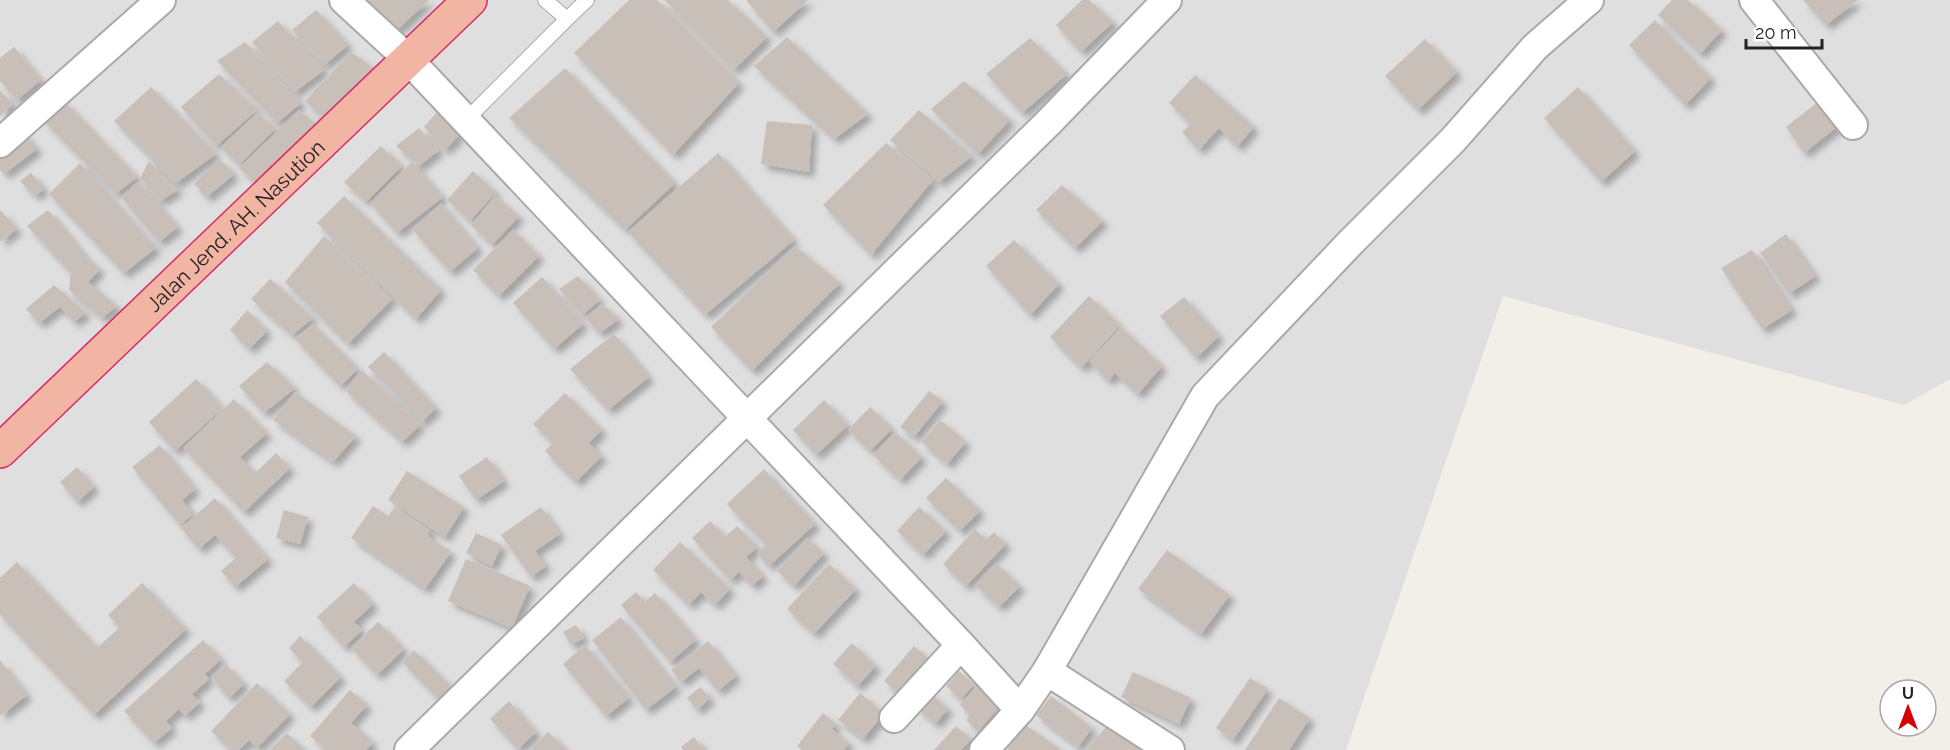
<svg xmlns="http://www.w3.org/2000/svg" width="1950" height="750" viewBox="0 0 1950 750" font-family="Raleway,sans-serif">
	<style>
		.residential { fill: #e0dfdf }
		.building { fill: #c7bfb8; filter: url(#shadow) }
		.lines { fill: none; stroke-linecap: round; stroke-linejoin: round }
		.service-casing { stroke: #a9a9a9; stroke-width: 16 }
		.minor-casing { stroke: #a9a9a9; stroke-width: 32 }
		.trunk-casing { stroke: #dc2a67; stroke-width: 36 }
		.service { stroke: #fff; stroke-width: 14 }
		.minor { stroke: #fff; stroke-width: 28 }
		.trunk { stroke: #f2b4a3; stroke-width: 33 }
		.labels { text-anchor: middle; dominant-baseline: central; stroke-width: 5; stroke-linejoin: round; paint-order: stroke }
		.street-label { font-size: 21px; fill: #222; stroke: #fff }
	</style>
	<defs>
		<filter id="shadow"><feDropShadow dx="5.5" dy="5.5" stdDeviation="3" flood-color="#0004"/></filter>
	</defs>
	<rect width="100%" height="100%" fill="#f2efe9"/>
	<!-- residential -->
	<path class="residential" d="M0,0h1950v379l-46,26 -401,-109 -157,454h-1346z"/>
	<!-- building -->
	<g class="building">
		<path d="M367,0h62l-33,31z"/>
		<path d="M629,0h28l82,83 -66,72 -99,-102z"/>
		<path d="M664,0h64l39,37 -33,33z"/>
		<path d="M746,0h62l-35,32z"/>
		<path d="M1082,0h7l24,22 -32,30 -25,-27z"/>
		<path d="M1672,0h16l34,30 -22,24 -42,-39z"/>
		<path d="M1803,0h55l-32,25z"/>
		<path d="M316,10l32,35 -24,20 -32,-35z"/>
		<path d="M1655,20l56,58 -26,27 -56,-60z"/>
		<path d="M278,21l46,49 -29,22 -43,-50z"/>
		<path d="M787,37l81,77 -34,25 -80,-73z"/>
		<path d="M1030,38l37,36 -45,39 -36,-39z"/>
		<path d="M1425,39l32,33 -39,38 -33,-34z"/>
		<path d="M245,42l56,61 -24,20 -60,-62z"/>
		<path d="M14,47l27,33 -24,20 -17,-19v-23z"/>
		<path d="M351,52l31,22 -51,51 -26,-24z"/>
		<path d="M565,68l110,115 -50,47 -116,-112z"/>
		<path d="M219,74l38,36 -41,36 -35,-39z"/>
		<path d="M1195,75l59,52 -17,20 -18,-19 -20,22 -17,-18 9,-8 -22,-21z"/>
		<path d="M964,81l46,39 -32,34 -47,-45z"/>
		<path d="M151,87l65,67 -40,29 -62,-62z"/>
		<path d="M1578,87l57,64 -34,31 -57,-64z"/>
		<path d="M0,90l13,14 -13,12z"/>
		<path d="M64,101l73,76 -21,17 -74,-75z"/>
		<path d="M1819,101l19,25 -34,27 -18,-26z"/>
		<path d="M299,110l25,20 -60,59 -25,-21z"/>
		<path d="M919,110l53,46 -33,26 -49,-42z"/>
		<path d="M437,112l23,22 -15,16 -21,-23z"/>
		<path d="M257,113l19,15 -37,37 -18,-18z"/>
		<path d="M767,121l45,4 -3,47 -48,-8z"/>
		<path d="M419,128l20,22 -20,16 -23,-20z"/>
		<path d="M23,132l14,17 -33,25 -4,-4v-18z"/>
		<path d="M886,143l47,37 -62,75 -48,-50z"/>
		<path d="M381,146l21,20 -36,36 -22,-20z"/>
		<path d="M718,153l76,87 -89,75 -77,-83z"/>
		<path d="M219,159l15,15 -27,23 -13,-13z"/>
		<path d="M149,161l29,29 -18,11 -20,-23z"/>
		<path d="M412,162l31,35 -46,36 -27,-30z"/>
		<path d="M80,163l76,85 -32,25 -75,-79z"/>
		<path d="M473,171l23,21 -26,29 -23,-21z"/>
		<path d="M31,173l13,16 -9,7 -15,-15z"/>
		<path d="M138,182l40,45 -19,15 -38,-45z"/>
		<path d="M1062,185l41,36 -28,27 -39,-38z"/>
		<path d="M344,196l97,94 -25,29 -99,-96z"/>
		<path d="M495,196l24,20 -27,29 -21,-20z"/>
		<path d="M441,204l37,44 -28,24 -38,-43z"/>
		<path d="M0,210l17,19 -17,13z"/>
		<path d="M48,210l40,49 12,10 -12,13 29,24 -15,12 -33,-28 2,-17 -44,-47z"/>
		<path d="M513,230l26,26 -40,40 -26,-26z"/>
		<path d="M1786,234l29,42 -26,18 -29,-41z"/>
		<path d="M324,236l68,63 -44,45 -63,-62z"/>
		<path d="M1014,240l45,44 -29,31 -44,-49z"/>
		<path d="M795,246l45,37 -88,88 -41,-44z"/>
		<path d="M1752,250l40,60 -30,19 -41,-61z"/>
		<path d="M578,276l22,24 -18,15 -23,-26z"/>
		<path d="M542,277l41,47 -29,25 -41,-46z"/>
		<path d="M270,279l43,39 -21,17 -41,-36z"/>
		<path d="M54,285l32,28 -12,9 -14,-15 -21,16 -13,-14z"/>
		<path d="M1089,296l31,29 -39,43 -31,-31z"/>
		<path d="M1184,297l35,39 -23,22 -36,-42z"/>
		<path d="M602,304l17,15 -19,14 -15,-15z"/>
		<path d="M247,310l20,21 -18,18 -19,-19z"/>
		<path d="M313,324l45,45 -18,17 -45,-47z"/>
		<path d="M1121,327l41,39 -24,28 -23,-21 -7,8 -19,-20z"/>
		<path d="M614,334l35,43 -41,33 -38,-41z"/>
		<path d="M384,352l52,56 -14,14 -54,-55z"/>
		<path d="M267,362l28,26 -31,25 -25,-27z"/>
		<path d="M362,370l58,55 -18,17 -57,-52z"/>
		<path d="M196,379l27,29 -48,43 -26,-29z"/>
		<path d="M929,391l14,10 -29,36 -14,-10z"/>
		<path d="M295,392l61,44 -23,26 -60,-42z"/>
		<path d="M565,393l37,37 -13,13 13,13 -26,26 -31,-31 8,-8 -20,-19z"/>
		<path d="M234,399l33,34 -27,24 15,16 21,-20 14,15 -46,44 -61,-64z"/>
		<path d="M824,400l24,25 -32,30 -23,-25z"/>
		<path d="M870,407l22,22 -22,22 -22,-21z"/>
		<path d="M940,420l26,22 -19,22 -26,-22z"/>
		<path d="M895,432l27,25 -22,23 -27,-25z"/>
		<path d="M160,445l35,44 -13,11 11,14 -13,11 -48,-58z"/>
		<path d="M487,457l17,24 -28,19 -17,-24z"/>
		<path d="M77,467l17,20 -17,15 -17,-20z"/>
		<path d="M764,469l51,55 -46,42 -12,-12 9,-9 -39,-41z"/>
		<path d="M407,471l57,36 -19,30 -57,-37z"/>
		<path d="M946,478l34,33 -20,20 -34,-33z"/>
		<path d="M215,498l53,61 -33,28 -14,-16 15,-13 -21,-23 -16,14 -18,-21z"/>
		<path d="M373,506l15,10 7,-9 34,23v7l22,15 -26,37 -74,-51z"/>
		<path d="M541,507l19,27 -25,17 11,15 -15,11 -30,-42z"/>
		<path d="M919,507l27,24 -23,24 -26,-24z"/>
		<path d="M284,510l24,7 -8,27 -24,-6z"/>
		<path d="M710,521l15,16 12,-11 20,21 -11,10 17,19 -11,10 -13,-14 -9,8 -38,-42z"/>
		<path d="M975,529l11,11 8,-8 12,12 -40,42 -23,-22z"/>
		<path d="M476,533l26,12 -10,21 -26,-13z"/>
		<path d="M807,538l17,15 -30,33 -17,-15z"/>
		<path d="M680,542l50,47 -15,16 -14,-13 -12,13 -36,-35z"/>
		<path d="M1167,550l63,45 -29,39 -63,-45z"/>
		<path d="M466,559l64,27 -18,42 -64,-27z"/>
		<path d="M17,562l80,86 23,-21 -12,-12 34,-32 44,46 -92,86 -94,-100v-37z"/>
		<path d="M996,563l24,23 -21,21 -24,-22z"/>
		<path d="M829,564l27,25 -42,45 -27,-25z"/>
		<path d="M354,583l19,21 -19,18 8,8 -18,17 -27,-30z"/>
		<path d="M636,592l9,10 10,-9 41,47 -26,22 -49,-57z"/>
		<path d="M621,617l55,70 -30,23 -54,-70z"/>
		<path d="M378,622l26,27 -27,26 -26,-27z"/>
		<path d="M576,625l8,13 -13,7 -8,-13z"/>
		<path d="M300,636l41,41 -30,30 -27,-26 19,-19 -14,-14z"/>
		<path d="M203,640l18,19 -16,15 4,5 -17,15 8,8 -15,14 -6,-7 -13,12 6,7 -18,15 -30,-32z"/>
		<path d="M708,641l28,35 -18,15 -19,-23 -18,14 -10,-12z"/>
		<path d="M852,643l24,23 -19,20 -24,-22z"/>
		<path d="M585,645l44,53 -23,18 -43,-52z"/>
		<path d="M914,646l21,18 -30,35 -21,-18z"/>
		<path d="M414,650l42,42 -12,12 -42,-42z"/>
		<path d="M0,660l27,35 -27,21z"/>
		<path d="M226,664l18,20 -15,14 -18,-21z"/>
		<path d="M959,671l15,13 -13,15 -15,-13z"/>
		<path d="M1133,672l58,26 -12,26 -58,-27z"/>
		<path d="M1250,678l18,11 -35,51 -17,-12z"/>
		<path d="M257,683l33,31 -33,34 -8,-8 -10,10h-8l-20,-19z"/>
		<path d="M977,686l23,20 -22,25 -12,-11 4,-5 -10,-10z"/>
		<path d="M700,687l10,11 -13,12 -10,-12z"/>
		<path d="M350,690l17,15 -16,18 22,19 -7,8h-40l-16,-14z"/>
		<path d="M929,692l19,17 -13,15 -20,-18z"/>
		<path d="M860,693l24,20 -21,26 -25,-19z"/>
		<path d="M1051,696l41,32 -14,19 -42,-32z"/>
		<path d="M1279,698l31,20 -21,32h-44z"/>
		<path d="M509,701l27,31 -18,17 -28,-30z"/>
		<path d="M823,713l13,11 -4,5 17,14 -5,7h-42l-5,-4z"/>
		<path d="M1110,723l30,27h-55z"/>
		<path d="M1024,724l36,25 -1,1h-52z"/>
		<path d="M956,726l15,13 -10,11h-27z"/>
		<path d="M548,732l19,18h-37z"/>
		<path d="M287,733l17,17h-34z"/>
		<path d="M694,737l10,13h-21l-2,-3z"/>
	</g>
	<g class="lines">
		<!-- service casing -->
		<g class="service-casing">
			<g id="service">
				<path d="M567,19l20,-19"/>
				<path d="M466,120l101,-101 -22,-19"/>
			</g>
		</g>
		<!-- minor casing -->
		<g class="minor-casing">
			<g id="minor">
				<path d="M344,0l63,58 554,587 59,65"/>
				<path d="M1754,0l99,125"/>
				<path d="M0,143l161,-143"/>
				<path d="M1047,671l123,79"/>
				<path d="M894,718l67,-73"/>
				<path d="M409,750l639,-627 119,-123"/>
				<path d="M984,750l36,-40 27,-39 158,-275 146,-154 102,-102 82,-93 54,-47"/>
			</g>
		</g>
		<!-- trunk casing -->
		<g class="trunk-casing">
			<g id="trunk">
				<path id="s1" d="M0,451l470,-451"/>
			</g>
		</g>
		<!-- service -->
		<use href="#service" class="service"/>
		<!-- minor -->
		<use href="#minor" class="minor"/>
		<!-- trunk -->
		<use href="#trunk" class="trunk"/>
	</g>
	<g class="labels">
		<!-- street labels -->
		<g class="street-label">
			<text stroke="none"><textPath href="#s1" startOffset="326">Jalan Jend. AH. Nasution</textPath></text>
		</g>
	</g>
	<!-- north arrow -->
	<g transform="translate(1908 708)"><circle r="28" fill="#ffffff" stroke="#a7a7a7" stroke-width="1.5"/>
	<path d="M0-4.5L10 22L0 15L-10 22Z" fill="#d40000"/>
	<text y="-9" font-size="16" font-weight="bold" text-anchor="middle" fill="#222222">U</text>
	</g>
	<!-- scale -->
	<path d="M1746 39v9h76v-9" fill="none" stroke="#222222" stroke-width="3"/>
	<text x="1755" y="39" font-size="18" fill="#222222" stroke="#ffffff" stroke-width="4.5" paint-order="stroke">20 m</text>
</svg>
